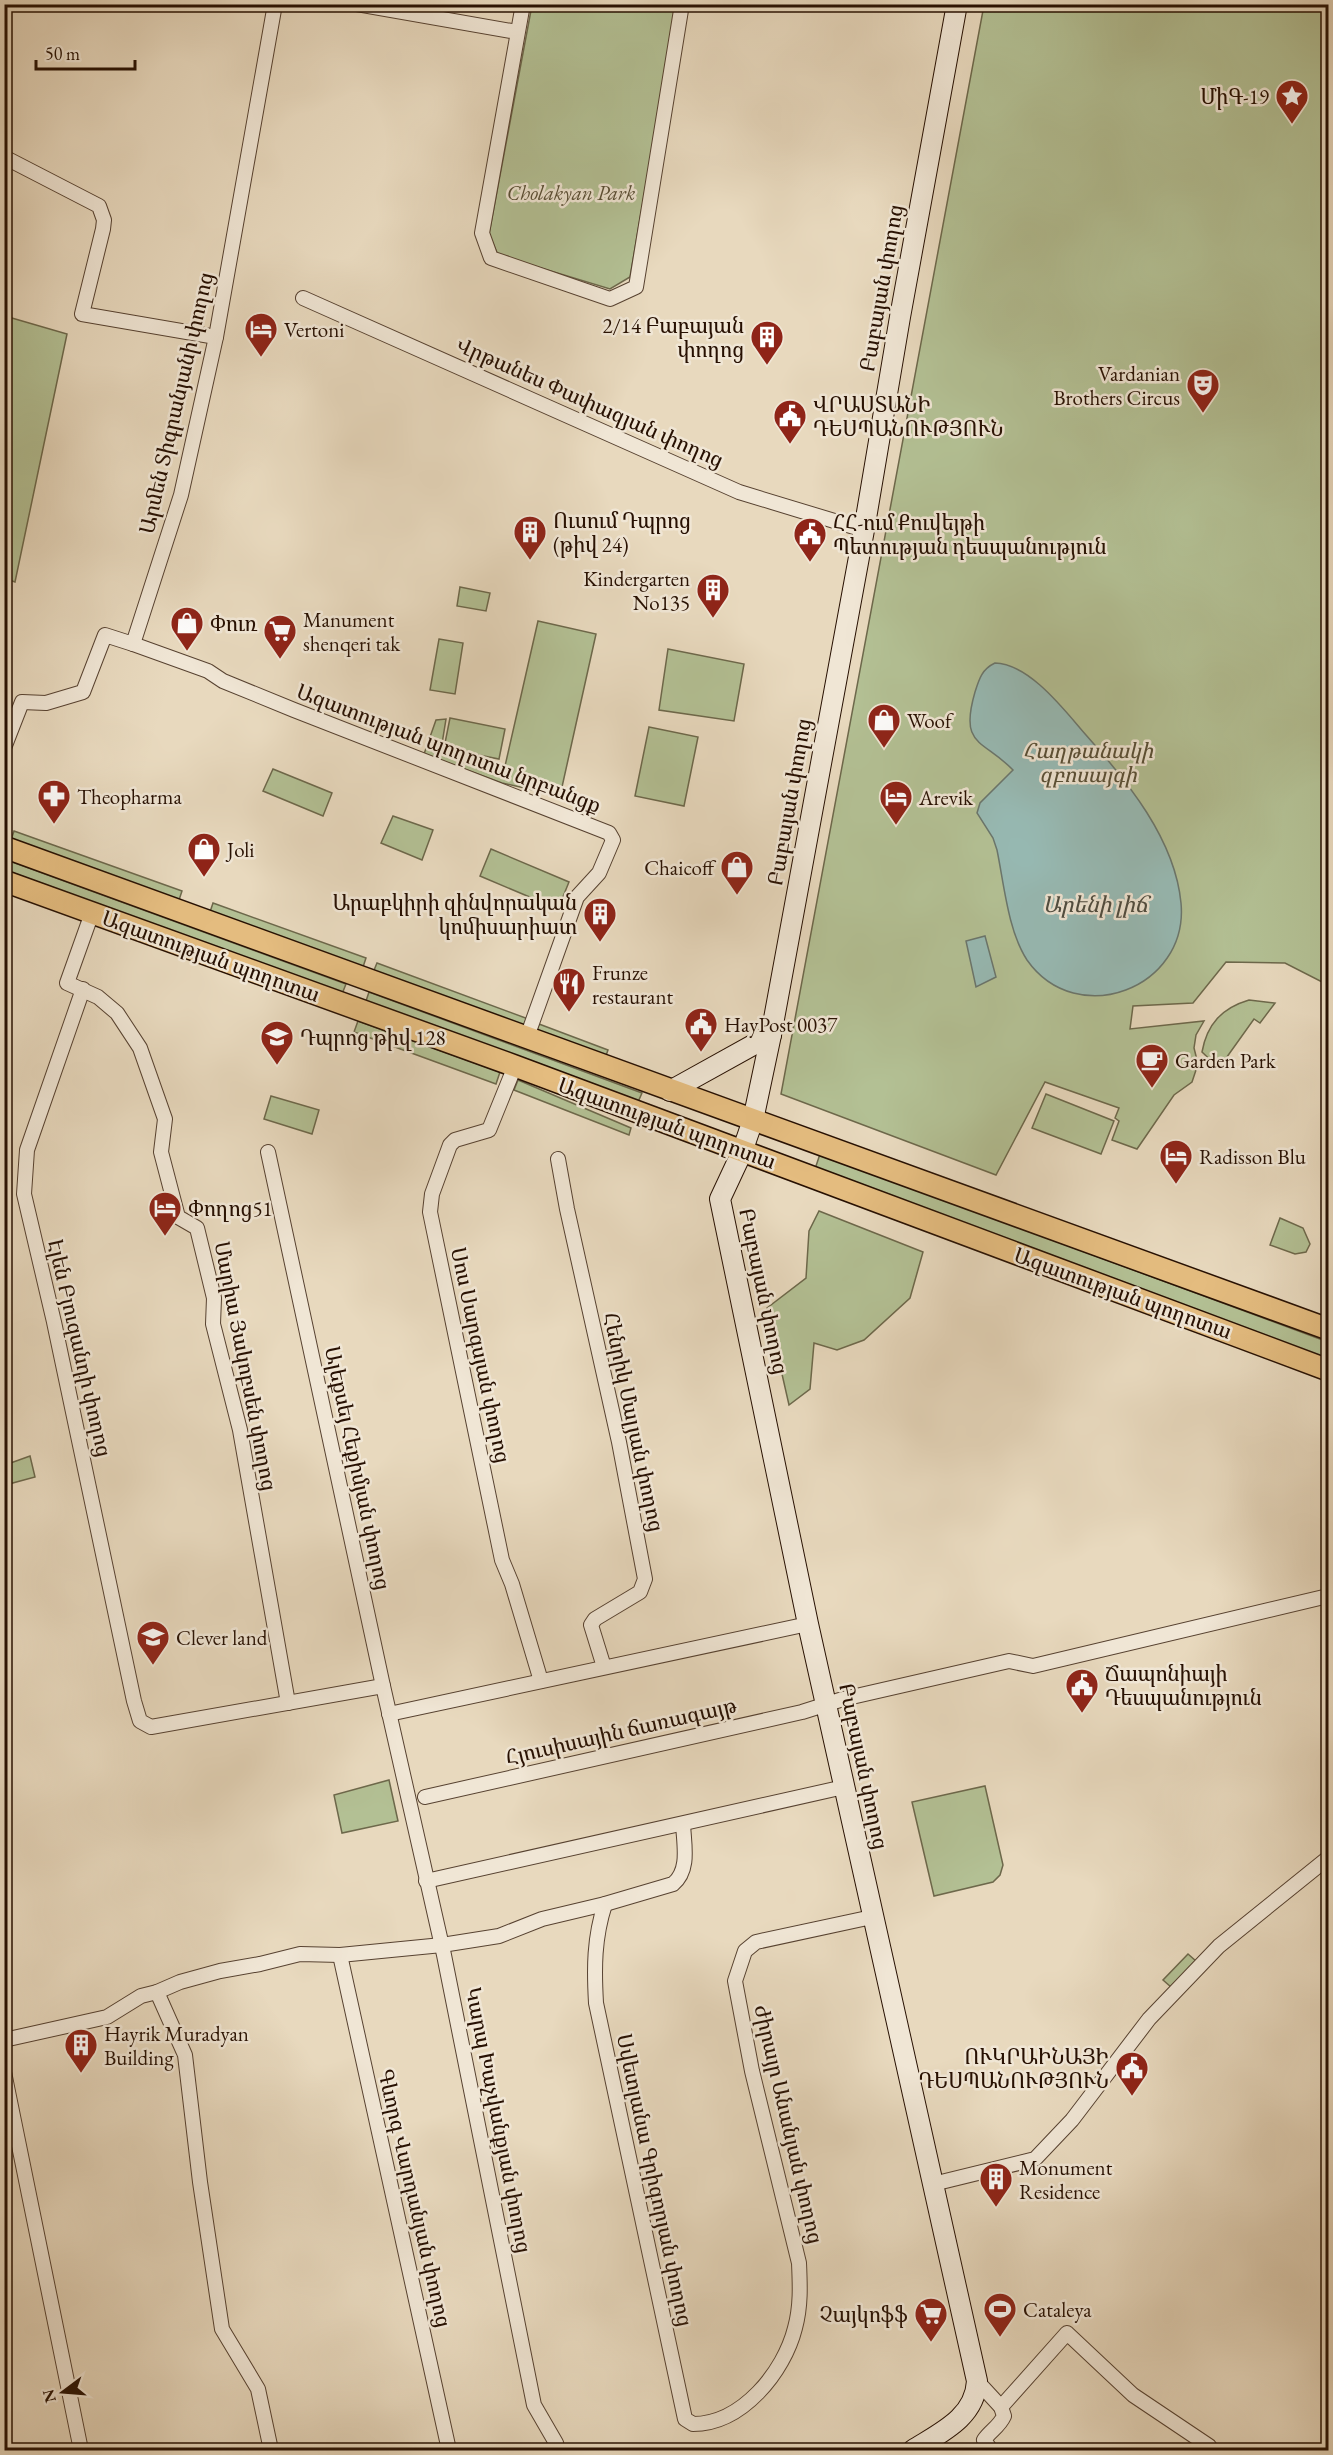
<svg xmlns="http://www.w3.org/2000/svg" width="1333" height="2455" viewBox="0 0 1333 2455" font-family="'EB Garamond','Noto Serif Armenian',serif">
	<style>
		.green { fill: #b3c094; stroke: #6d684b; stroke-width: 1.5 }
		.water { fill: #97bab4; stroke: #6a766d; stroke-width: 1.5 }
		.lines { fill: none; stroke-linecap: round; stroke-linejoin: round }
		.street-casing { stroke: #574231; stroke-width: 16 }
		.secondary-casing { stroke: #271002; stroke-width: 22 }
		.primary-casing { stroke: #271002; stroke-width: 24 }
		.street { stroke: #f0e6d5; stroke-width: 14 }
		.secondary { stroke: #f0e6d5; stroke-width: 20 }
		.primary { stroke: #e4bc7f; stroke-width: 21 }
		.labels { text-anchor: middle; dominant-baseline: central; stroke-width: 5; stroke-linejoin: round; paint-order: stroke }
		.poi-label { font-size: 21px; fill: #271002; stroke: #f0e6d5; text-anchor: start }
		.park-label { font-size: 21px; font-style: italic; fill: #584e35; stroke: #f0e6d5 }
		.street-label { font-size: 21px; fill: #271002; stroke: #f0e6d5 }
		.water-label { font-size: 22px; font-style: italic; fill: #4e4c40; stroke: #f0e6d5 }
	</style>
	<rect width="100%" height="100%" fill="#e8d9be"/>
	<filter id="stains"><feTurbulence type="fractalNoise" baseFrequency=".00333" numOctaves="4"/><feColorMatrix values="0 0 0 0 .2 0 0 0 0 .09 0 0 0 0 .02 0 0 0 .5 -.17"/></filter>
	<radialGradient id="worn" r=".72"><stop offset=".6" stop-color="#630" stop-opacity="0"/><stop offset="1" stop-color="#630" stop-opacity=".3"/></radialGradient>
	<!-- green -->
	<g class="green">
		<path d="M532,5h145l-47,272 -20,12 -112,-34 -9,-21z"/>
		<path d="M984,5h344v980l-43,-22 -59,-1 -33,41 -60,3 -3,23 74,-8 -8,14 -2,13 4,16 -6,18 -18,13 -37,54 -25,-9 7,-19 -4,-3 4,-10 -74,-26 -49,93 -215,-81z"/>
		<path d="M5,316l62,18 -52,248 -11,-4z"/>
		<path d="M460,587l30,6 -4,18 -29,-5z"/>
		<path d="M538,621l58,13 -36,162 -58,-13 -78,-29 12,-34 10,-1 -5,31 64,16z"/>
		<path d="M439,639l24,4 -8,51 -25,-4z"/>
		<path d="M668,649l76,15 -10,57 -75,-11z"/>
		<path d="M450,718l55,11 -6,30 -55,-11z"/>
		<path d="M649,727l49,10 -14,69 -49,-10z"/>
		<path d="M273,769l59,24 -9,23 -60,-25z"/>
		<path d="M393,816l40,14 -11,30 -41,-17z"/>
		<path d="M14,831l168,60 -5,15 -168,-60z"/>
		<path d="M491,849l78,33 -11,27 -78,-33z"/>
		<path d="M4,859l342,125 -4,10 -337,-124z"/>
		<path d="M213,903l153,55 -4,12 -153,-55z"/>
		<path d="M377,963l154,57 -4,12 -155,-57z"/>
		<path d="M369,992l273,101 -4,9 -272,-101z"/>
		<path d="M1249,1000l26,3 -15,20 -6,-4 -35,49 -17,-16c5,-28 20,-44 47,-52z"/>
		<path d="M358,1021l142,51 -4,12 -142,-52z"/>
		<path d="M539,1024l69,26 -4,11 -69,-26z"/>
		<path d="M518,1080l113,48 -2,7 -115,-45z"/>
		<path d="M1046,1094l68,27 -13,33 -69,-26z"/>
		<path d="M271,1096l48,14 -7,24 -48,-15z"/>
		<path d="M820,1154l508,188v18l-513,-191z"/>
		<path d="M819,1211l104,41 -13,46 -46,42 -27,10 -23,-7 -4,46 -21,16 -22,-97 39,-30 3,-47z"/>
		<path d="M1280,1218l23,10 7,16 -4,8 -11,2 -25,-9z"/>
		<path d="M30,1456l5,21 -26,7 -4,-19z"/>
		<path d="M389,1780l9,41 -56,12 -8,-38z"/>
		<path d="M985,1786l18,79 -3,10 -7,7 -59,14 -22,-94z"/>
		<path d="M1188,1954l8,7 -25,26 -8,-7z"/>
	</g>
	<!-- water -->
	<g class="water">
		<path d="M995,663c35,1 70,48 91,72 41,46 89,104 95,168 8,85 -104,128 -154,57 -19,-29 -23,-76 -30,-110l-4,-12 -16,-25 3,-10 33,-33c-30,-31 -54,-23 -38,-78 4,-13 7,-23 20,-29z"/>
		<path d="M985,936l11,41 -20,10 -10,-46z"/>
	</g>
	<g class="lines">
		<!-- street casing -->
		<g class="street-casing">
			<g id="street">
				<path d="M357,4l160,28"/>
				<path d="M523,4l-41,229 9,25 119,41 26,-12 46,-283"/>
				<path d="M4,157l95,49 5,14 -1,9 -21,85 134,23"/>
				<path d="M303,298l436,194 125,38"/>
				<path d="M133,644l75,27 15,10 71,29 315,123 4,7 -14,33 -22,24 -50,140"/>
				<path d="M4,748l18,-46 24,1 37,-11 22,-57 28,9 48,-149 35,-158 59,-333"/>
				<path d="M92,913l-25,70 31,14 19,16 23,35 25,71 -4,33 17,65 19,11 17,70 -1,26 27,106 48,273"/>
				<path d="M83,989l-56,161 -3,44 30,128 80,379 6,20 11,6 232,-41"/>
				<path d="M515,1066l-26,64 -34,10 -5,5 -18,49 -2,18 72,348 10,24 29,97"/>
				<path d="M268,1152l115,534 61,269 90,450 22,38 2,7"/>
				<path d="M558,1159l9,50 52,233 26,137 -5,13 -45,27 -4,6 13,42"/>
				<path d="M389,1714l419,-90"/>
				<path d="M425,1797l377,-85 41,-13 166,-38 24,5 295,-70"/>
				<path d="M426,1881l418,-94"/>
				<path d="M605,1904c-11,34 -11,64 -9,99l89,416 8,5c49,0 91,-52 102,-96 6,-22 5,-43 4,-65l-47,-192 -17,-90 10,-30 11,-9 116,-25"/>
				<path d="M340,1955l109,495"/>
				<path d="M157,1992l28,63 15,127 22,147 36,60 13,61"/>
				<path d="M4,2040l103,-23 34,-21 16,-4 23,-10 40,-11 40,-7 40,-10 40,1 102,-10 57,-9 43,-17 63,-15 68,-20c17,-14 11,-39 10,-60"/>
				<path d="M4,2072l77,378"/>
				<path d="M933,2184l102,-25 37,-39 77,-101 70,-73 109,-88"/>
				<path d="M977,2381l24,26 3,9c-5,11 -14,15 -20,24l7,10"/>
				<path d="M1001,2407l66,-74 66,62 76,51 3,4"/>
			</g>
		</g>
		<!-- secondary casing -->
		<g class="secondary-casing">
			<g id="secondary">
				<path d="M670,1091l101,-56"/>
				<path d="M913,2450c27,-17 62,-32 64,-69l-169,-757 -88,-425 22,-47 11,-32 18,-85 93,-505 36,-213 57,-313"/>
			</g>
		</g>
		<!-- primary casing -->
		<g class="primary-casing">
			<g id="primary">
				<path d="M4,847l1324,482"/>
				<path d="M4,881l511,185 813,304"/>
			</g>
		</g>
		<!-- street -->
		<use href="#street" class="street"/>
		<!-- secondary -->
		<use href="#secondary" class="secondary"/>
		<!-- primary -->
		<use href="#primary" class="primary"/>
	</g>
	<!-- icons -->
	<defs>
		<g id="sight-pin" transform="scale(1.725)"><path d="M0 17L-7.5 6A9.5 9.5 0 1 1 7.5 6Z" fill="#8f2418" stroke="#f0e6d5"/><path d="M0-6L1.8-2.2L6-1.7L2.9 1.2L3.7 5.4L0 3.3L-3.7 5.4L-2.9 1.2L-6-1.7L-1.8-2.2Z" fill="#fff"/></g>
		<g id="hotel-pin" transform="scale(1.725)"><path d="M0 17L-7.5 6A9.5 9.5 0 1 1 7.5 6Z" fill="#8f2418" stroke="#f0e6d5"/><path d="M-6-4.5h1.5V1H6V5H4.5V3h-9V5H-6ZM-4 0a1.8 1.8 0 1 1 3.6 0ZM.5 0V-2.5h3Q6-2.5 6 0Z" fill="#fff"/></g>
		<g id="building-pin" transform="scale(1.725)"><path d="M0 17L-7.5 6A9.5 9.5 0 1 1 7.5 6Z" fill="#8f2418" stroke="#f0e6d5"/><path d="M-4-6H4V6H1V3H-1V6H-4ZM-2.5-4.3h1.7v1.8h-1.7ZM.8-4.3h1.7v1.8H.8ZM-2.5-1h1.7V.8h-1.7ZM.8-1h1.7V.8H.8Z" fill="#fff"/></g>
		<g id="theatre-pin" transform="scale(1.725)"><path d="M0 17L-7.5 6A9.5 9.5 0 1 1 7.5 6Z" fill="#8f2418" stroke="#f0e6d5"/><path d="M-5-5.5Q0-4 5-5.5V0Q5 5 0 6Q-5 5-5 0ZM-3.3-2.5H-1v1.5H-3.3ZM1-2.5H3.3v1.5H1ZM-2.8 1Q0 5.5 2.8 1Z" fill="#fff"/></g>
		<g id="civic-pin" transform="scale(1.725)"><path d="M0 17L-7.5 6A9.5 9.5 0 1 1 7.5 6Z" fill="#8f2418" stroke="#f0e6d5"/><path d="M-.6-6.5H3V-4.5H.6V-3L4-1V1h2V6H-6V1h2V-1L-.6-3ZM-1.2 2.5V6h2.4V2.5Z" fill="#fff"/></g>
		<g id="shop-pin" transform="scale(1.725)"><path d="M0 17L-7.5 6A9.5 9.5 0 1 1 7.5 6Z" fill="#8f2418" stroke="#f0e6d5"/><path d="M-5-2.5h2.3a2.7 3.5 0 0 1 5.4 0H5L5.5 6h-11ZM-1.5-2.5h3a1.5 2.3 0 0 0-3 0Z" fill="#fff"/></g>
		<g id="supermarket-pin" transform="scale(1.725)"><path d="M0 17L-7.5 6A9.5 9.5 0 1 1 7.5 6Z" fill="#8f2418" stroke="#f0e6d5"/><path d="M-6-5.5h2.5l.6 2H6L4.5 2H-2.5L-4.4-4H-6ZM-1.5 3.2a1.3 1.3 0 1 0 .1 0ZM3 3.2a1.3 1.3 0 1 0 .1 0Z" fill="#fff"/></g>
		<g id="pharmacy-pin" transform="scale(1.725)"><path d="M0 17L-7.5 6A9.5 9.5 0 1 1 7.5 6Z" fill="#8f2418" stroke="#f0e6d5"/><path d="M-2-6h4v4h4v4h-4v4h-4v-4h-4v-4h4Z" fill="#fff"/></g>
		<g id="restaurant-pin" transform="scale(1.725)"><path d="M0 17L-7.5 6A9.5 9.5 0 1 1 7.5 6Z" fill="#8f2418" stroke="#f0e6d5"/><path d="M-5-6h1v4h1v-4h1v4h1v-4h1v5L-1.5 .5V6h-2V.5L-5-1ZM5-6V6H3V1.5H1.5Q1.5-4 5-6Z" fill="#fff"/></g>
		<g id="school-pin" transform="scale(1.725)"><path d="M0 17L-7.5 6A9.5 9.5 0 1 1 7.5 6Z" fill="#8f2418" stroke="#f0e6d5"/><path d="M0-5L7-2L0 1L-7-2ZM-4 1L0 2.5L4 1V4Q0 6-4 4Z" fill="#fff"/></g>
		<g id="cafe-pin" transform="scale(1.725)"><path d="M0 17L-7.5 6A9.5 9.5 0 1 1 7.5 6Z" fill="#8f2418" stroke="#f0e6d5"/><path d="M-5.5-4.5H6V0H3Q3 3.5 0 3.5H-2.5Q-5.5 3.5-5.5 0ZM3-3.2v2h1.7v-2ZM-6 4.5H4V6H-6Z" fill="#fff"/></g>
		<g id="stadium-pin" transform="scale(1.725)"><path d="M0 17L-7.5 6A9.5 9.5 0 1 1 7.5 6Z" fill="#8f2418" stroke="#f0e6d5"/><path d="M0-5a6.5 5 0 1 0 0 10a6.5 5 0 1 0 0-10ZM-3.5-1.8h7v3.6h-7Z" fill="#fff"/></g>
	</defs>
	<g fill-rule="evenodd">
		<use href="#sight-pin" x="1292" y="96"/>
		<use href="#hotel-pin" x="261" y="329"/>
		<use href="#building-pin" x="767" y="337"/>
		<use href="#theatre-pin" x="1203" y="385"/>
		<use href="#civic-pin" x="790" y="416"/>
		<use href="#building-pin" x="530" y="532"/>
		<use href="#civic-pin" x="810" y="534"/>
		<use href="#building-pin" x="713" y="590"/>
		<use href="#shop-pin" x="187" y="623"/>
		<use href="#supermarket-pin" x="280" y="631"/>
		<use href="#shop-pin" x="884" y="720"/>
		<use href="#pharmacy-pin" x="54" y="796"/>
		<use href="#hotel-pin" x="896" y="797"/>
		<use href="#shop-pin" x="204" y="849"/>
		<use href="#shop-pin" x="737" y="867"/>
		<use href="#building-pin" x="600" y="914"/>
		<use href="#restaurant-pin" x="569" y="984"/>
		<use href="#civic-pin" x="701" y="1024"/>
		<use href="#school-pin" x="277" y="1037"/>
		<use href="#cafe-pin" x="1152" y="1060"/>
		<use href="#hotel-pin" x="1176" y="1156"/>
		<use href="#hotel-pin" x="165" y="1208"/>
		<use href="#school-pin" x="153" y="1637"/>
		<use href="#civic-pin" x="1082" y="1685"/>
		<use href="#building-pin" x="81" y="2045"/>
		<use href="#civic-pin" x="1132" y="2068"/>
		<use href="#building-pin" x="996" y="2179"/>
		<use href="#stadium-pin" x="1000" y="2309"/>
		<use href="#supermarket-pin" x="931" y="2314"/>
	</g>
	<g class="labels">
		<!-- poi labels -->
		<g class="poi-label">
			<text x="1269" y="96" text-anchor="end">ՄիԳ-19</text>
			<text x="744" y="325" text-anchor="end">2/14 Բաբայան<tspan x="744" dy="24">փողոց</tspan></text>
			<text x="284" y="329">Vertoni</text>
			<text x="1180" y="373" text-anchor="end">Vardanian<tspan x="1180" dy="24">Brothers Circus</tspan></text>
			<text x="813" y="404">ՎՐԱՍՏԱՆԻ<tspan x="813" dy="24">ԴԵՍՊԱՆՈՒԹՅՈՒՆ</tspan></text>
			<text x="553" y="520">Ուսում Դպրոց<tspan x="553" dy="24">(թիվ 24)</tspan></text>
			<text x="833" y="522">ՀՀ-ում Քուվեյթի<tspan x="833" dy="24">Պետության դեսպանություն</tspan></text>
			<text x="690" y="578" text-anchor="end">Kindergarten<tspan x="690" dy="24">No135</tspan></text>
			<text x="303" y="619">Manument<tspan x="303" dy="24">shenqeri tak</tspan></text>
			<text x="210" y="623">Փուռ</text>
			<text x="907" y="720">Woof</text>
			<text x="77" y="796">Theopharma</text>
			<text x="919" y="797">Arevik</text>
			<text x="227" y="849">Joli</text>
			<text x="714" y="867" text-anchor="end">Chaicoff</text>
			<text x="577" y="902" text-anchor="end">Արաբկիրի զինվորական<tspan x="577" dy="24">կոմիսարիատ</tspan></text>
			<text x="592" y="972">Frunze<tspan x="592" dy="24">restaurant</tspan></text>
			<text x="724" y="1024">HayPost 0037</text>
			<text x="300" y="1037">Դպրոց թիվ 128</text>
			<text x="1175" y="1060">Garden Park</text>
			<text x="1199" y="1156">Radisson Blu</text>
			<text x="188" y="1208">Փողոց51</text>
			<text x="176" y="1637">Clever land</text>
			<text x="1105" y="1673">Ճապոնիայի<tspan x="1105" dy="24">Դեսպանություն</tspan></text>
			<text x="104" y="2033">Hayrik Muradyan<tspan x="104" dy="24">Building</tspan></text>
			<text x="1109" y="2056" text-anchor="end">ՈՒԿՐԱԻՆԱՅԻ<tspan x="1109" dy="24">ԴԵՍՊԱՆՈՒԹՅՈՒՆ</tspan></text>
			<text x="1019" y="2167">Monument<tspan x="1019" dy="24">Residence</tspan></text>
			<text x="1023" y="2309">Cataleya</text>
			<text x="908" y="2314" text-anchor="end">Չայկոֆֆ</text>
		</g>
		<!-- park labels -->
		<g class="park-label">
			<text x="571" y="192">Cholakyan Park</text>
			<text x="1088" y="750">Հաղթանակի<tspan x="1088" dy="24">զբոսայգի</tspan></text>
		</g>
		<!-- street labels -->
		<g class="street-label">
			<text transform="translate(881 288) rotate(-80)">Բաբայան փողոց</text>
			<text transform="translate(590 402) rotate(24)">Վրթանես Փափազյան փողոց</text>
			<text transform="translate(176 403) rotate(-77)">Արմեն Տիգրանյանի փողոց</text>
			<text transform="translate(449 748) rotate(21)">Ազատության պողոտա նրբանցք</text>
			<text transform="translate(789 802) rotate(-80)">Բաբայան փողոց</text>
			<text transform="translate(211 956) rotate(20)">Ազատության պողոտա</text>
			<text transform="translate(667 1123) rotate(20)">Ազատության պողոտա</text>
			<text transform="translate(764 1291) rotate(78)">Բաբայան փողոց</text>
			<text transform="translate(1123 1293) rotate(20)">Ազատության պողոտա</text>
			<text transform="translate(80 1348) rotate(77)">Էլեն Բյուզանդի փողոց</text>
			<text transform="translate(481 1355) rotate(78)">Սոս Սարգսյան փողոց</text>
			<text transform="translate(246 1366) rotate(79)">Մարիա Յակոբսեն փողոց</text>
			<text transform="translate(634 1422) rotate(78)">Հենրիկ Մալյան փողոց</text>
			<text transform="translate(358 1468) rotate(78)">Ալեքսեյ Հեքիմյան փողոց</text>
			<text transform="translate(621 1731) rotate(-13)">Հյուսիսային ճառագայթ</text>
			<text transform="translate(864 1766) rotate(78)">Բաբայան փողոց</text>
			<text transform="translate(499 2120) rotate(79)">Կարպ Խաչվանքյան փողոց</text>
			<text transform="translate(789 2124) rotate(77)">Ժիրայր Անանյան փողոց</text>
			<text transform="translate(655 2180) rotate(78)">Սվետլանա Գրիգորյան փողոց</text>
			<text transform="translate(415 2198) rotate(77)">Գևորգ Վարդանյան փողոց</text>
		</g>
		<!-- water labels -->
		<g class="water-label">
			<text x="1095" y="904">Արենի լիճ</text>
		</g>
	</g>
	<!-- margin -->
	<rect width="1333" height="2455" fill="none" stroke="#e8d9be" stroke-width="24"/>
	<rect x="6" y="6" width="1321" height="2443" fill="none" stroke="#271002" stroke-width="3"/>
	<rect x="12" y="12" width="1309" height="2431" fill="none" stroke="#271002" stroke-width="1.5"/>
	<!-- north arrow -->
	<g transform="translate(63 2392) rotate(254)" stroke="#f0e6d5" stroke-width="4.5" paint-order="stroke">
	<path d="M0-4.5L10 22L0 15L-10 22Z" fill="#271002"/>
	<text y="-9" font-size="16" font-weight="bold" text-anchor="middle" fill="#271002">N</text>
	</g>
	<!-- scale -->
	<path d="M36 60v9h99v-9" fill="none" stroke="#271002" stroke-width="3"/>
	<text x="45" y="60" font-size="18" fill="#271002" stroke="#f0e6d5" stroke-width="4.5" paint-order="stroke">50 m</text>
	<rect width="100%" height="100%" filter="url(#stains)"/>
	<rect width="100%" height="100%" fill="url(#worn)"/>
</svg>
